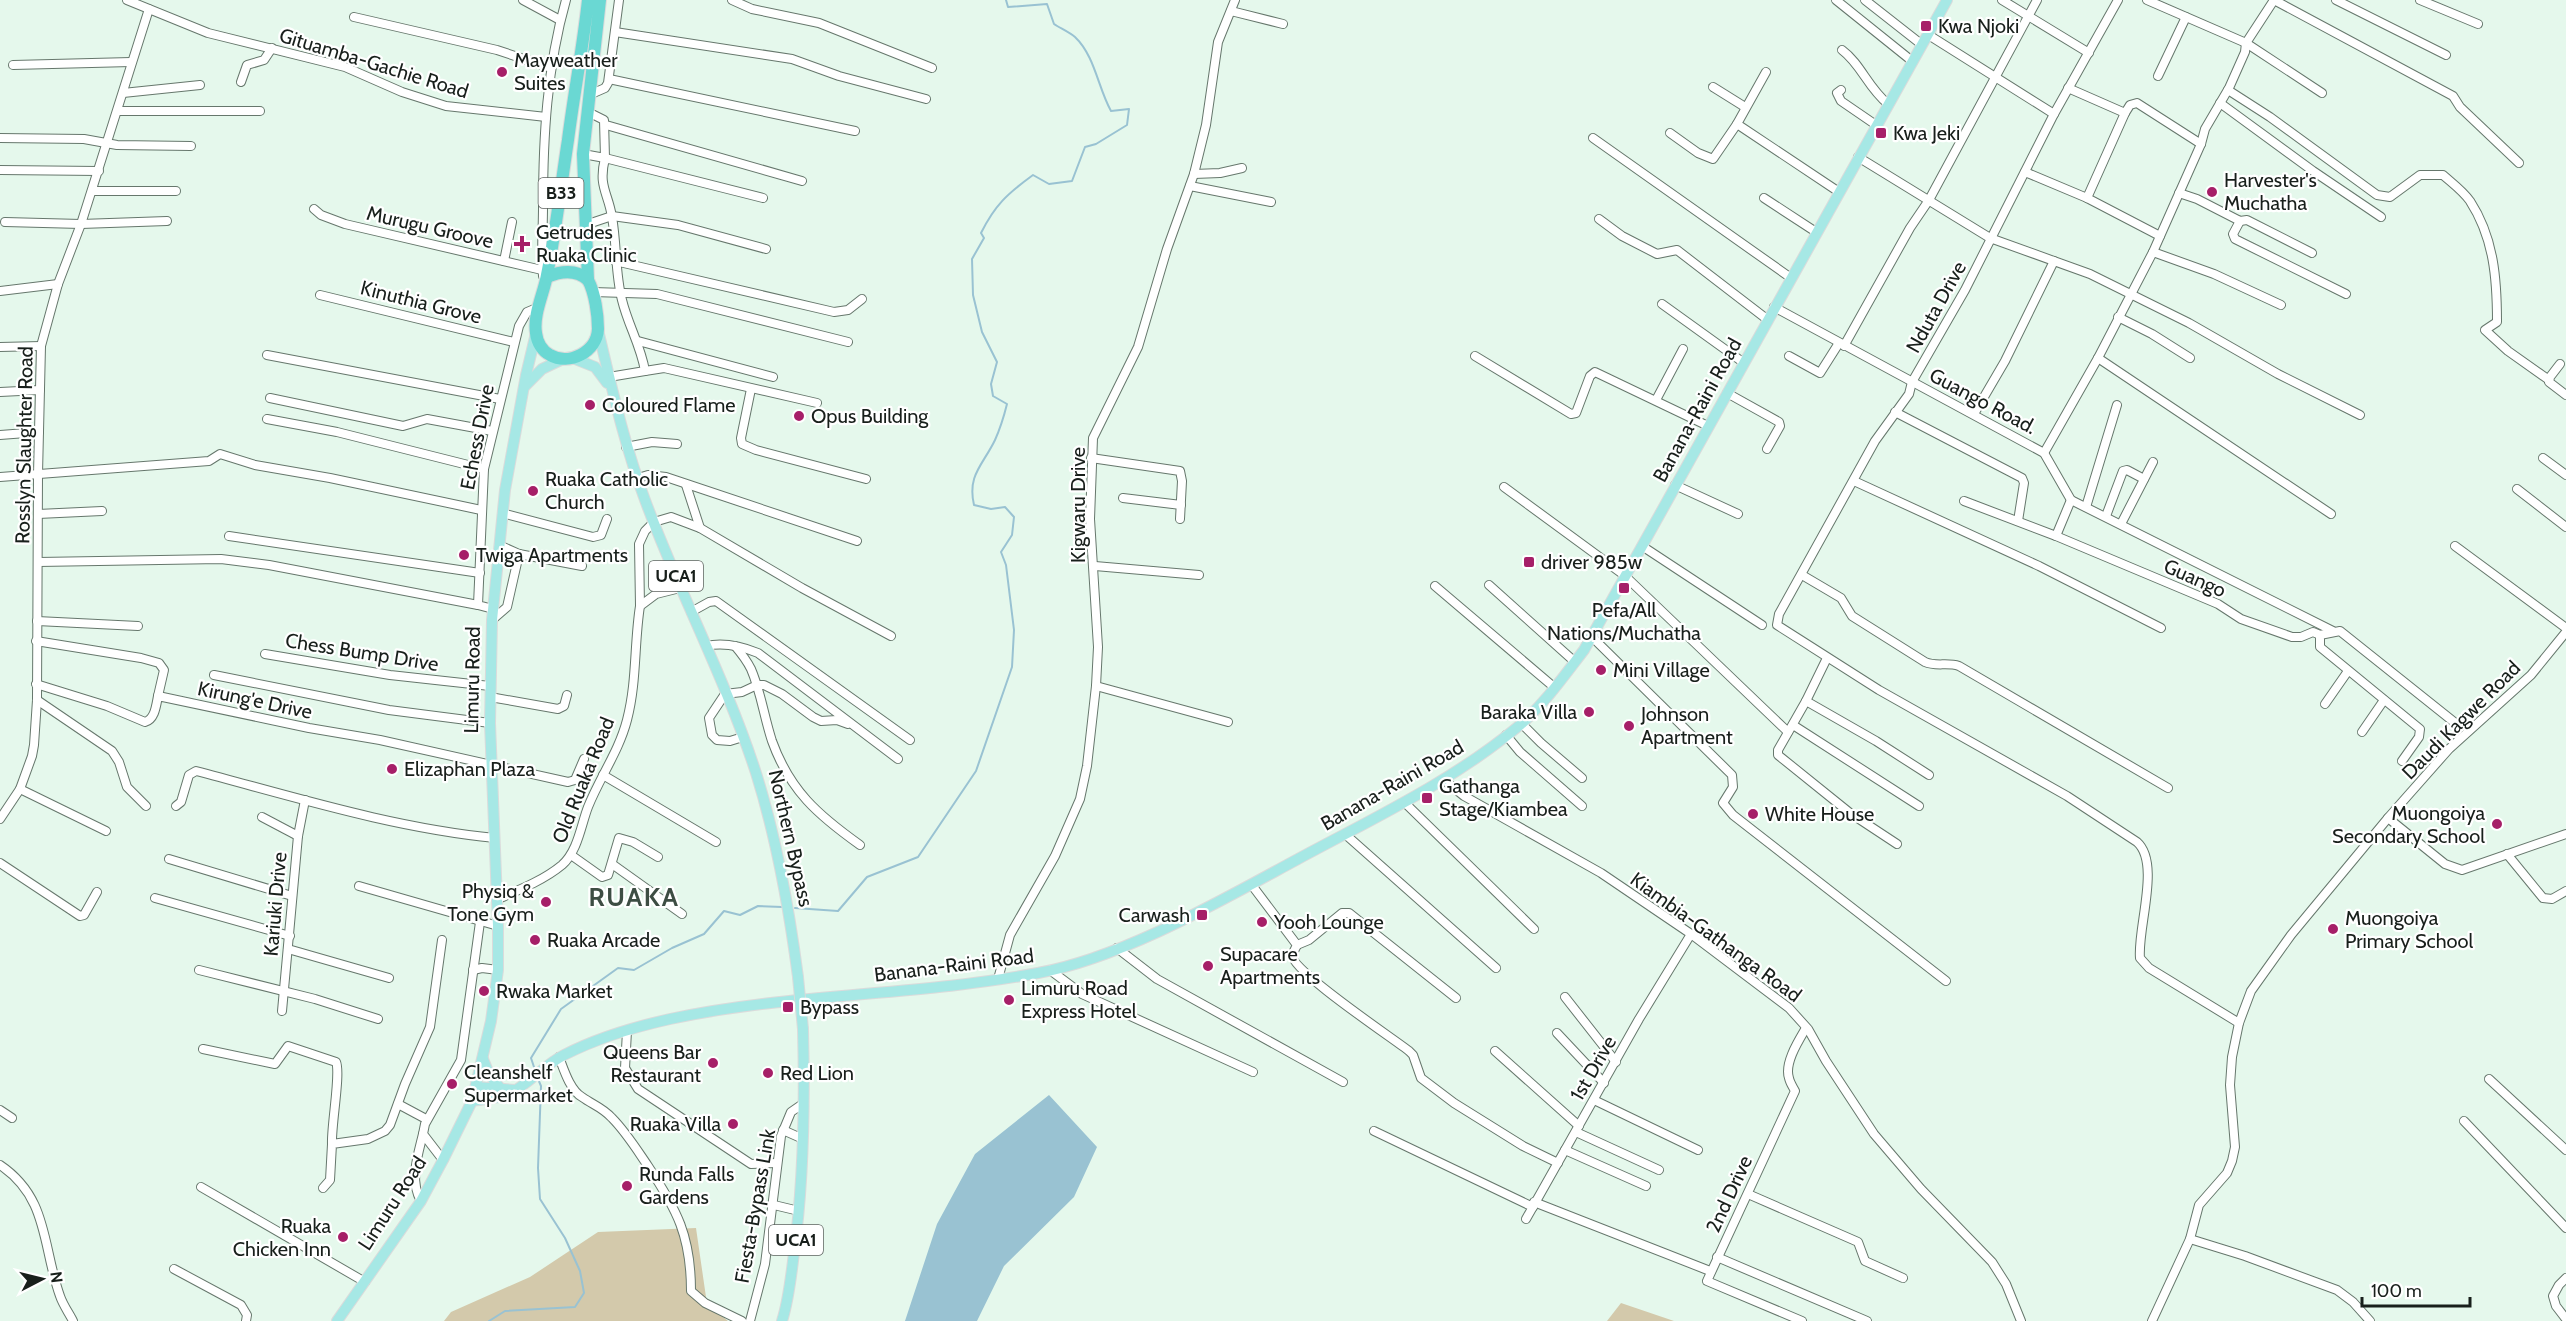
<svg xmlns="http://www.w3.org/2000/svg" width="2566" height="1321" viewBox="0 0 2566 1321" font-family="Cabin,sans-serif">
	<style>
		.green { fill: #d3c9ab }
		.water { fill: #99c2d2 }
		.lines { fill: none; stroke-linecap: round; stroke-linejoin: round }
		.stream { stroke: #99c2d2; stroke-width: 2 }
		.minor-casing { stroke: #66776c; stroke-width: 10 }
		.major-casing { stroke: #dadbdb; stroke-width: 12 }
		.highway-casing { stroke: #dadbdb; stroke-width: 14 }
		.minor { stroke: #fff; stroke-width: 8 }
		.major { stroke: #a6e8e5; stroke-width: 10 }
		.highway { stroke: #6ad8d3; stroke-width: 12 }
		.major-bridge-casing { stroke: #dadbdb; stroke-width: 12; stroke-linecap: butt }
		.major-bridge { stroke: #a6e8e5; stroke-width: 10 }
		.poi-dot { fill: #a61f68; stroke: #fff; stroke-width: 2 }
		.labels { text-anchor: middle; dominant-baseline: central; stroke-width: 4.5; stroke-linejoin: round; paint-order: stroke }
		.shield { fill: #fff; stroke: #5d625f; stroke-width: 1.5 }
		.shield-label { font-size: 18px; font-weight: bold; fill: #181f1b }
		.poi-label { font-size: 20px; fill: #181f1b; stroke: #fff; text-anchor: start }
		.street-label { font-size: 20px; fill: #181f1b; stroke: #fff }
		.district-label { font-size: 26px; font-weight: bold; letter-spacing: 1.5px; fill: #3d4d43; stroke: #fff }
	</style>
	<rect width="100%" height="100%" fill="#e5f8ec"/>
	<!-- green -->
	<g class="green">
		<path d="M696,1228l11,76 21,17h-284l7,-9 79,-35 68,-45z"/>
		<path d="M1621,1303l53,18h-67z"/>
	</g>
	<!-- water -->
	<path class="water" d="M1049,1095l48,52 -23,50 -70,69 -27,55h-72l32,-97 38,-70z"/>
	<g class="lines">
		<!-- stream -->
		<g class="stream">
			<path d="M795,908l43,3 29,-34 51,-20 58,-86 36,-104 2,-37 -8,-65 -5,-13 11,-17 2,-18 -9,-10 -14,2 -17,-4c-7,-30 9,-40 21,-65 5,-11 9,-24 12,-36l-14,-8 -2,-12 6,-22 -15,-30 -9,-37 -1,-36 12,-21 -3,-5c14,-28 26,-39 52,-58l16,9 23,-3 13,-34 11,-3 31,-19 2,-16 -18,2c-13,-23 -16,-55 -36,-74 -6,-5 -15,-9 -21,-13l-7,-20 -39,3 -2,-7"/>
			<path d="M535,1070l-4,-12 30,-49 57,-41 16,2 38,-22 32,-14 20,-23 16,4 18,-9 24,1"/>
			<path d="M489,1321l16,-10 70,-4 9,-14 -4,-22 -15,-33 -25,-39 -2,-31 3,-82 -3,-7"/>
		</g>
		<!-- minor casing -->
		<g class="minor-casing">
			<g id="minor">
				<path d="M127,0l81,33 137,34 57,25 44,14 100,11"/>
				<path d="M523,0l37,20"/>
				<path d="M732,0l20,9 67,14 113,45"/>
				<path d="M1836,0l76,61"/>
				<path d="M1865,0l56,44"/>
				<path d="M2002,0l87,53"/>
				<path d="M2118,0l-64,114 -89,176 -53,92 -3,12 -34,47 -96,173 -2,11 102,65 188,106 70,46c24,21 0,87 3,116l9,10 90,55"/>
				<path d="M2147,0l99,43 76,50"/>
				<path d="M2274,0l179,96 7,11 59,56"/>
				<path d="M2336,0l110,55"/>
				<path d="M2420,0l58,24"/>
				<path d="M1231,11l52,13"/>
				<path d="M354,17l143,33 54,18"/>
				<path d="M615,32l177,27 47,17 87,23"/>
				<path d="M1927,34l127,80"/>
				<path d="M1842,50c19,14 26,38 46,54"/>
				<path d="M13,65l118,-3"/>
				<path d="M1766,72l-29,52 102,68"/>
				<path d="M2158,76l28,-59"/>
				<path d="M609,79l246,52"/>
				<path d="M241,82l6,-17 17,-5 8,-12"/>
				<path d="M1713,87l32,20"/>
				<path d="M2068,88l57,25 5,-8 7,-2 64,41"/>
				<path d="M1841,90l-4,3 4,8 35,24"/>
				<path d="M2228,90l42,27 107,78 13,2 30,-22h23c9,8 20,16 27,26 24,37 27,78 27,121l-12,8 23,21 41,29"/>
				<path d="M123,93l77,-8"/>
				<path d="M589,95l16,-7 3,-5 11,-83"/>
				<path d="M2220,103l93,68 68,46"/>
				<path d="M118,111h142"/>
				<path d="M606,125l196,56"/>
				<path d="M1670,133l28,20 15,6 24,-35"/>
				<path d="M0,138l84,1 33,6 74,1"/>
				<path d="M1593,138l198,140"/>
				<path d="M583,154l22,4 -1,-38 -16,-8"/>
				<path d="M1858,157l132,81 100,36 99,49 89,51 82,41"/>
				<path d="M0,170l99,1"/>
				<path d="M2025,172l62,26 73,38"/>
				<path d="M1194,174l26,-1 22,-5"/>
				<path d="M1190,186l81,16"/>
				<path d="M92,191h84"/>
				<path d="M2179,193l18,6 43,22 7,-1 65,33"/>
				<path d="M1764,198l52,34"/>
				<path d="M2087,198l38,-85"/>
				<path d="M314,209l7,6 24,9 197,46"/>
				<path d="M1599,219l23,17 35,18 20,-4 91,70"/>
				<path d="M2240,221l-7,13 2,5 111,55"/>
				<path d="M5,222l76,2 86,-3"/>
				<path d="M585,225l27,-9 66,9 88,24"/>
				<path d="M2153,252l61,22 67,31"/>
				<path d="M504,261l8,-39"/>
				<path d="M615,261l219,51 14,-2 14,-11"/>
				<path d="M543,276c-2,-23 0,-46 0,-69 0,-70 4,-140 23,-207"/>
				<path d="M0,291l58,-7"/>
				<path d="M593,292l64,2 191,48"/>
				<path d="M320,295l194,47"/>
				<path d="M1662,304l82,59"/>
				<path d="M1774,307l270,146 27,47 262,131"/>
				<path d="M2118,317l34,17 38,24"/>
				<path d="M638,341l135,36"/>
				<path d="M1844,346l66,-118 19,-28 108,-200"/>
				<path d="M0,347l41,-1"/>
				<path d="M267,355l233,44"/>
				<path d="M1475,356l96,58 5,-1 14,-37 5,-4 113,54"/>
				<path d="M1789,356l31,17 19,-30"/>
				<path d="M2098,358l233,156"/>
				<path d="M2560,364l-10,13 -1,5 17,13"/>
				<path d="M645,371l19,-3 153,35"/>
				<path d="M609,377l36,-6c-4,-25 -17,-46 -23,-71 -7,-27 -5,-55 -10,-83 -4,-25 -14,-30 -7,-59l158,40"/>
				<path d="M751,389l-10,49 1,6 14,6 110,29"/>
				<path d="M0,392l40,-2"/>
				<path d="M1727,393l52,29 1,4 -13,23"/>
				<path d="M270,398l133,28 24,-7 65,12"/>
				<path d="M1656,400l27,-51"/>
				<path d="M1895,412l127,66 2,5 -6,38"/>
				<path d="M1974,414l31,-53 49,-100"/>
				<path d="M267,419l70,13 147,37"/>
				<path d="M0,435l39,-3"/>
				<path d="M626,447l26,-5 25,2"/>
				<path d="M2044,453l54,-95 55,-106 48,-108 4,-15 24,-41 16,-36 1,-9 28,-43"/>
				<path d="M1091,458l89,13 2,10 -2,38"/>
				<path d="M2543,458l23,17"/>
				<path d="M0,477l209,-16 11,-7 35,11 75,13 151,32"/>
				<path d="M638,478l10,-3 18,2 191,64"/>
				<path d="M1854,481l185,85 122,62"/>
				<path d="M686,485l14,43"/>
				<path d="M1675,485l63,29"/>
				<path d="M1504,487l120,88 164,157"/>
				<path d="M2517,489l49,38"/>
				<path d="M1123,498l58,7"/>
				<path d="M1964,501l92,35 162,68 23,15 51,18h9l12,-5 7,3"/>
				<path d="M2086,507l31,-102"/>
				<path d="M502,513l91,24 8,-2 6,-16"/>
				<path d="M38,514l64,-3"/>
				<path d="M2106,516l17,-45 4,-1 17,9"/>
				<path d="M2121,524l32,-62"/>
				<path d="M229,536l251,37"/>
				<path d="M2056,536l15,-36"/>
				<path d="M499,545l20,9 63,12"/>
				<path d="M1642,546l120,79"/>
				<path d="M2455,546l111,82"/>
				<path d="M38,562l183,-3 48,6 209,40"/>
				<path d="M1095,566l104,9"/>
				<path d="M1802,575l39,23 11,18 73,46c11,5 22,0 34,4l209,122"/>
				<path d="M1489,585l86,77"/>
				<path d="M1435,586l120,102"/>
				<path d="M640,606l-1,-62 6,-13 9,-9 17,-5 29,11 102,60 89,48"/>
				<path d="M493,609l-15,-4 6,-136 35,-143 8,-14 12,-5"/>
				<path d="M691,612l18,-10 7,-1 194,139"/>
				<path d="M492,620l15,-13 12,-53"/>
				<path d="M37,621l101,5"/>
				<path d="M1592,637l140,138 1,12 -10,16 10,12 213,166"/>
				<path d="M36,641l105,17 18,5 5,7 -6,26"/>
				<path d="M706,646c18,-4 35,0 52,7l140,106"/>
				<path d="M735,646c6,7 12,15 16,23 10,23 13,48 21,72 18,50 46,74 88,104"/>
				<path d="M265,654l125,21 100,11"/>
				<path d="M1827,658l-21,43 -28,49v5l72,58 47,31"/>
				<path d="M214,675l175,35 101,13"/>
				<path d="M36,684l71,22 38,16c10,-3 11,-16 13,-26l151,32 71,12 188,42 7,-2 9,-21"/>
				<path d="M1096,686l132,36"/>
				<path d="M490,697l68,12 6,-3 3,-11"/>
				<path d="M37,700l75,51 7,11 8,25 19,19"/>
				<path d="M1806,701l70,40 53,34"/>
				<path d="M2325,704l23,-33"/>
				<path d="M1521,723l20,20 41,35"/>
				<path d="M1793,725l126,81"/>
				<path d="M2362,732l22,-32"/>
				<path d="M1506,735l14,17 62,54"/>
				<path d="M743,737l-13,4 -13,-1 -5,-5 -3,-17 16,-24 17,-2 15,-7h7l18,9 31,23 8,4 16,-1 11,4"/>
				<path d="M2402,761l17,-24 1,-8 -100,-82v-12l20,-4 114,91"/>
				<path d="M603,775l113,67"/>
				<path d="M1444,780l20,16 137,77 90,61 98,74 19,21 18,32 48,73 47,55 71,73 14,22 15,37"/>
				<path d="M20,789l86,42"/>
				<path d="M1404,802l130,127"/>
				<path d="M176,806l5,-4 8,-27 7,-4c99,26 197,57 299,67"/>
				<path d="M262,817l36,19"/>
				<path d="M2388,818l57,46 17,6 104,-36"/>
				<path d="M0,819l20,-30 12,-33 2,-11 3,-45 1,-226 3,-128 17,-62 23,-60 68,-215"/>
				<path d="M1345,834l151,134"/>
				<path d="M2507,854l36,44 9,1 14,-8"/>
				<path d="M571,855l31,22 6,-2 11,-37 14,4 25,15"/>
				<path d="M169,859l123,37"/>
				<path d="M0,863l80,53 4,-1 13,-23"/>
				<path d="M612,864l70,50"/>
				<path d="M1251,884l46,61 -5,10c0,16 99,82 117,96l4,4 8,23 33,25 69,43 35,17"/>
				<path d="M359,886l139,40"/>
				<path d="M155,898l135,38"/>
				<path d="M498,899c21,-9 46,-19 64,-34 16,-14 19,-40 26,-58 12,-30 31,-56 39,-87 10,-38 7,-76 13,-114l16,-12 24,-6"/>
				<path d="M1297,945l12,-5 33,-27h7l107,85"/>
				<path d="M1117,948l40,31 186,103"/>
				<path d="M288,949l101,29"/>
				<path d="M199,970l116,29 63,20"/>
				<path d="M473,970l9,-2 16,2"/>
				<path d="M1050,970l32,24 171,78"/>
				<path d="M998,979l12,-44 45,-79 25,-57 7,-33 9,-80 2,-39 -8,-128 3,-81 45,-91 29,-98 27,-75 12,-49 12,-83 17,-42"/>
				<path d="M1565,997l51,65"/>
				<path d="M282,1011l16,-175 7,-36"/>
				<path d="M627,1031l-2,37 13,21 113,75 26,-1"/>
				<path d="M1557,1033l47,50"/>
				<path d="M203,1049l72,15 13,-18 48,16c5,11 -5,64 -4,82"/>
				<path d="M1495,1051l84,75"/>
				<path d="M559,1057c5,13 11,33 23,40 11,8 20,10 30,21 14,14 25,32 36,48 29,44 43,70 43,125l14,12 37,18"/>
				<path d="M2489,1079l77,71"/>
				<path d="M1594,1100l104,50"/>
				<path d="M398,1104l28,15"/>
				<path d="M0,1110l12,8"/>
				<path d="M2464,1121l102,107"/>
				<path d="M783,1130l20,9"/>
				<path d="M1374,1131l159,76"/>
				<path d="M1576,1132l83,38"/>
				<path d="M1565,1150l81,36"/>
				<path d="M443,1160l-20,-26 2,-10 36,-64 19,-138"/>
				<path d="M0,1165c49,33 42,81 60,131 3,9 9,17 13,25"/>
				<path d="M201,1187l164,95"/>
				<path d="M323,1188l7,-8 2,-36 36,-5 17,-8 5,-6 15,-41 25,-57 12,-87"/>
				<path d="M1748,1194l110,48 7,19 38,17"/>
				<path d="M421,1201c-12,-21 -3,-46 2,-67"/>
				<path d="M1534,1202l176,69"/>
				<path d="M774,1205l25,6"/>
				<path d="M1526,1219l113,-200 52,-85"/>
				<path d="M2190,1239l55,17 92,34 16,12 17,19"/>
				<path d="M1717,1257l150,64"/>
				<path d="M174,1269l67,36 6,10 -1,6"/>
				<path d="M2566,1278l-7,7 -6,11 3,10 10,13"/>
				<path d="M750,1321l15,-57 16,-128 10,-24 13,-9"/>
				<path d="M1802,1321l-95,-40 88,-190c-2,-4 -5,-8 -6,-13 -5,-15 10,-38 17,-50"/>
				<path d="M2152,1321l38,-82 9,-34 28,-32 5,-12 3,-14 -5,-62 2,-28 7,-34 12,-32 40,-56 97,-117 61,-69 82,-74 35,-43"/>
			</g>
		</g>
		<!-- major casing -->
		<g class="major-casing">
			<g id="major">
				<path d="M598,330c14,58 26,114 47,170 34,92 81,180 111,273 21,67 33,135 42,204"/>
				<path d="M575,359l20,8 12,16"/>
				<path d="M525,386l17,-17 21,-10"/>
				<path d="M483,1059l6,15 11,14"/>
				<path d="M476,1087l39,3"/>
				<path d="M472,1101c12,-2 26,-2 37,-7 20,-10 35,-29 55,-39 33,-17 70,-28 106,-36 121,-26 246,-23 368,-46 84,-15 184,-73 260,-114 76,-41 155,-78 222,-134 25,-22 44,-49 64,-75l363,-650"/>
				<path d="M337,1321l84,-120 22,-41 29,-59 19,-80 7,-51v-44l-8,-203 2,-103 13,-130 21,-115 10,-42"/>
				<path d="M782,1321c7,-22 9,-45 12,-68 10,-74 11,-149 9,-224"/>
			</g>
		</g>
		<!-- highway casing -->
		<g class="highway-casing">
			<g id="highway">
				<path d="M588,0c-5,47 -14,93 -20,140 -7,45 -12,90 -21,135 -3,18 -14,39 -11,58 1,9 6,18 14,22 19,11 47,-3 48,-26 0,-14 -3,-36 -10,-49l-5,-126 17,-154"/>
				<path d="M547,277c14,-6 29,-8 41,3"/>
			</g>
		</g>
		<!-- minor -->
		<use href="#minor" class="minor"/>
		<!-- major -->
		<use href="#major" class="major"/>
		<!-- highway -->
		<use href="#highway" class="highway"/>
		<!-- major-bridge casing -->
		<g class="major-bridge-casing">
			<path id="major-bridge" d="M798,977l5,52"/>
		</g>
		<!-- major-bridge -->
		<use href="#major-bridge" class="major-bridge"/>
	</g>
	<!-- markers -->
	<g class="poi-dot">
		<rect x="1920" y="20" width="12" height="12" rx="3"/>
		<circle cx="502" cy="72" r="6"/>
		<rect x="1875" y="127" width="12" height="12" rx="3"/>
		<circle cx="2212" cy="192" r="6"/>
		<path d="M519 235h6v6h6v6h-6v6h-6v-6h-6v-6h6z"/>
		<circle cx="590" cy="405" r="6"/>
		<circle cx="799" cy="416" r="6"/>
		<circle cx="533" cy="491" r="6"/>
		<circle cx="464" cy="555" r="6"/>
		<rect x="1523" y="556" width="12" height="12" rx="3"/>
		<rect x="1618" y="582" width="12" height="12" rx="3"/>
		<circle cx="1601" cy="670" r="6"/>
		<circle cx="1589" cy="712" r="6"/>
		<circle cx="1629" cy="726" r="6"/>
		<circle cx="392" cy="769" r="6"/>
		<rect x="1421" y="792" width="12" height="12" rx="3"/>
		<circle cx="1753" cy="814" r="6"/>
		<circle cx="2497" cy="824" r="6"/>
		<circle cx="546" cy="902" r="6"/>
		<rect x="1196" y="909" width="12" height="12" rx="3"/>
		<circle cx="1262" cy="922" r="6"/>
		<circle cx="2333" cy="929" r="6"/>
		<circle cx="535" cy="940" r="6"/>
		<circle cx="1208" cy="966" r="6"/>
		<circle cx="484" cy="991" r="6"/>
		<circle cx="1009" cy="1000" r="6"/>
		<rect x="782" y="1001" width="12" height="12" rx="3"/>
		<circle cx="713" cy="1063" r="6"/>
		<circle cx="768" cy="1073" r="6"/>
		<circle cx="452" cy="1084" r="6"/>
		<circle cx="733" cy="1124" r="6"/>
		<circle cx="627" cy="1186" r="6"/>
		<circle cx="343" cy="1237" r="6"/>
	</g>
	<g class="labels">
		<!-- shield labels -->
		<g class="shield">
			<rect x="538.5" y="178" width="45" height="30" rx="4.5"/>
			<rect x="649" y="561" width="54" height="30" rx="4.5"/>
			<rect x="769" y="1225" width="54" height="30" rx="4.5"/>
		</g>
		<g class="shield-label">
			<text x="561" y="193">B33</text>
			<text x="676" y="576">UCA1</text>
			<text x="796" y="1240">UCA1</text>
		</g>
		<!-- poi labels -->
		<g class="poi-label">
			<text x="1938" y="26">Kwa Njoki</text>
			<text x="514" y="60">Mayweather<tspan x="514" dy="23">Suites</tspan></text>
			<text x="1893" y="133">Kwa Jeki</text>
			<text x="2224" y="180">Harvester's<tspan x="2224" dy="23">Muchatha</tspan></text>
			<text x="536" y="232">Getrudes<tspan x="536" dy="23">Ruaka Clinic</tspan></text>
			<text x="602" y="405">Coloured Flame</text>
			<text x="811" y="416">Opus Building</text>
			<text x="545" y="479">Ruaka Catholic<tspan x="545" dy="23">Church</tspan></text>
			<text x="476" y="555">Twiga Apartments</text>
			<text x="1541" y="562">driver 985w</text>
			<text x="1624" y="610" text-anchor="middle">Pefa/All<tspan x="1624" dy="23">Nations/Muchatha</tspan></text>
			<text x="1613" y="670">Mini Village</text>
			<text x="1577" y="712" text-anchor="end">Baraka Villa</text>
			<text x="1641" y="714">Johnson<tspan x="1641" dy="23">Apartment</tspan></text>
			<text x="404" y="769">Elizaphan Plaza</text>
			<text x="1439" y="786">Gathanga<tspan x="1439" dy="23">Stage/Kiambea</tspan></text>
			<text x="2485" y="813" text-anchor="end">Muongoiya<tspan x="2485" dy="23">Secondary School</tspan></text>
			<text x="1765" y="814">White House</text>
			<text x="534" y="891" text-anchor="end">Physiq &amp;<tspan x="534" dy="23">Tone Gym</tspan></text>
			<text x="1190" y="915" text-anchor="end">Carwash</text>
			<text x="2345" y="918">Muongoiya<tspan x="2345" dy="23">Primary School</tspan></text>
			<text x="1274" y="922">Yooh Lounge</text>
			<text x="547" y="940">Ruaka Arcade</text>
			<text x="1220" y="954">Supacare<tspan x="1220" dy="23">Apartments</tspan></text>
			<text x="1021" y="988">Limuru Road<tspan x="1021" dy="23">Express Hotel</tspan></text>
			<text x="496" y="991">Rwaka Market</text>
			<text x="800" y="1007">Bypass</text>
			<text x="701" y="1052" text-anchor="end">Queens Bar<tspan x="701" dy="23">Restaurant</tspan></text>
			<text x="464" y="1072">Cleanshelf<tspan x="464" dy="23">Supermarket</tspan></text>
			<text x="780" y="1073">Red Lion</text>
			<text x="721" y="1124" text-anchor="end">Ruaka Villa</text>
			<text x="639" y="1174">Runda Falls<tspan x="639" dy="23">Gardens</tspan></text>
			<text x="331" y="1226" text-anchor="end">Ruaka<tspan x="331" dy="23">Chicken Inn</tspan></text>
		</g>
		<!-- street labels -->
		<g class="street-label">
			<text transform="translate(374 63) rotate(17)">Gituamba-Gachie Road</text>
			<text transform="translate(430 227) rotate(13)">Murugu Groove</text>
			<text transform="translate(421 302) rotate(14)">Kinuthia Grove</text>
			<text transform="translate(1936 307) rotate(-61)">Nduta Drive</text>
			<text transform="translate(1983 401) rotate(28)">Guango Road.</text>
			<text transform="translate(1697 410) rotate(-61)">Banana-Raini Road</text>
			<text transform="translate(477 437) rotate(-79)">Echess Drive</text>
			<text transform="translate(24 445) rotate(-89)">Rosslyn Slaughter Road</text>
			<text transform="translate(1078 505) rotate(-90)">Kigwaru Drive</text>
			<text transform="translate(2195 578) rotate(24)">Guango</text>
			<text transform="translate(362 652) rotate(9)">Chess Bump Drive</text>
			<text transform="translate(472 680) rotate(-89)">Limuru Road</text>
			<text transform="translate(255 700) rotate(12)">Kirung'e Drive</text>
			<text transform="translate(2461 720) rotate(-45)">Daudi Kagwe Road</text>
			<text transform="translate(583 780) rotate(-68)">Old Ruaka Road</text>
			<text transform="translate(1392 785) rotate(-30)">Banana-Raini Road</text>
			<text transform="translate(791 838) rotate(77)">Northern Bypass</text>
			<text transform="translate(275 904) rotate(-85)">Kariuki Drive</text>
			<text transform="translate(1716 937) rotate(36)">Kiambia-Gathanga Road</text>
			<text transform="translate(954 965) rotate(-7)">Banana-Raini Road</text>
			<text transform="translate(1593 1068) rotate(-60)">1st Drive</text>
			<text transform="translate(1729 1194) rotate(-65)">2nd Drive</text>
			<text transform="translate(392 1203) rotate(-57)">Limuru Road</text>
			<text transform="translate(755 1206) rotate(-80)">Fiesta-Bypass Link</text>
		</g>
		<!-- district labels -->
		<g class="district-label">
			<text x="634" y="897">RUAKA</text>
		</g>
	</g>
	<!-- north arrow -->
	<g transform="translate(42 1279) rotate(83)" stroke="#ffffff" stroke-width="4.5" paint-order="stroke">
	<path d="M0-4.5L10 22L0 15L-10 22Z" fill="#181f1b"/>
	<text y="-9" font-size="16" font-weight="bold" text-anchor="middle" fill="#181f1b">N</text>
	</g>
	<!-- scale -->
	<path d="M2362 1297v9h108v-9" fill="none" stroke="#181f1b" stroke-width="3"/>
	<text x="2371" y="1297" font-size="18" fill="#181f1b" stroke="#ffffff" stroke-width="4.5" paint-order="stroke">100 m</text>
</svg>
